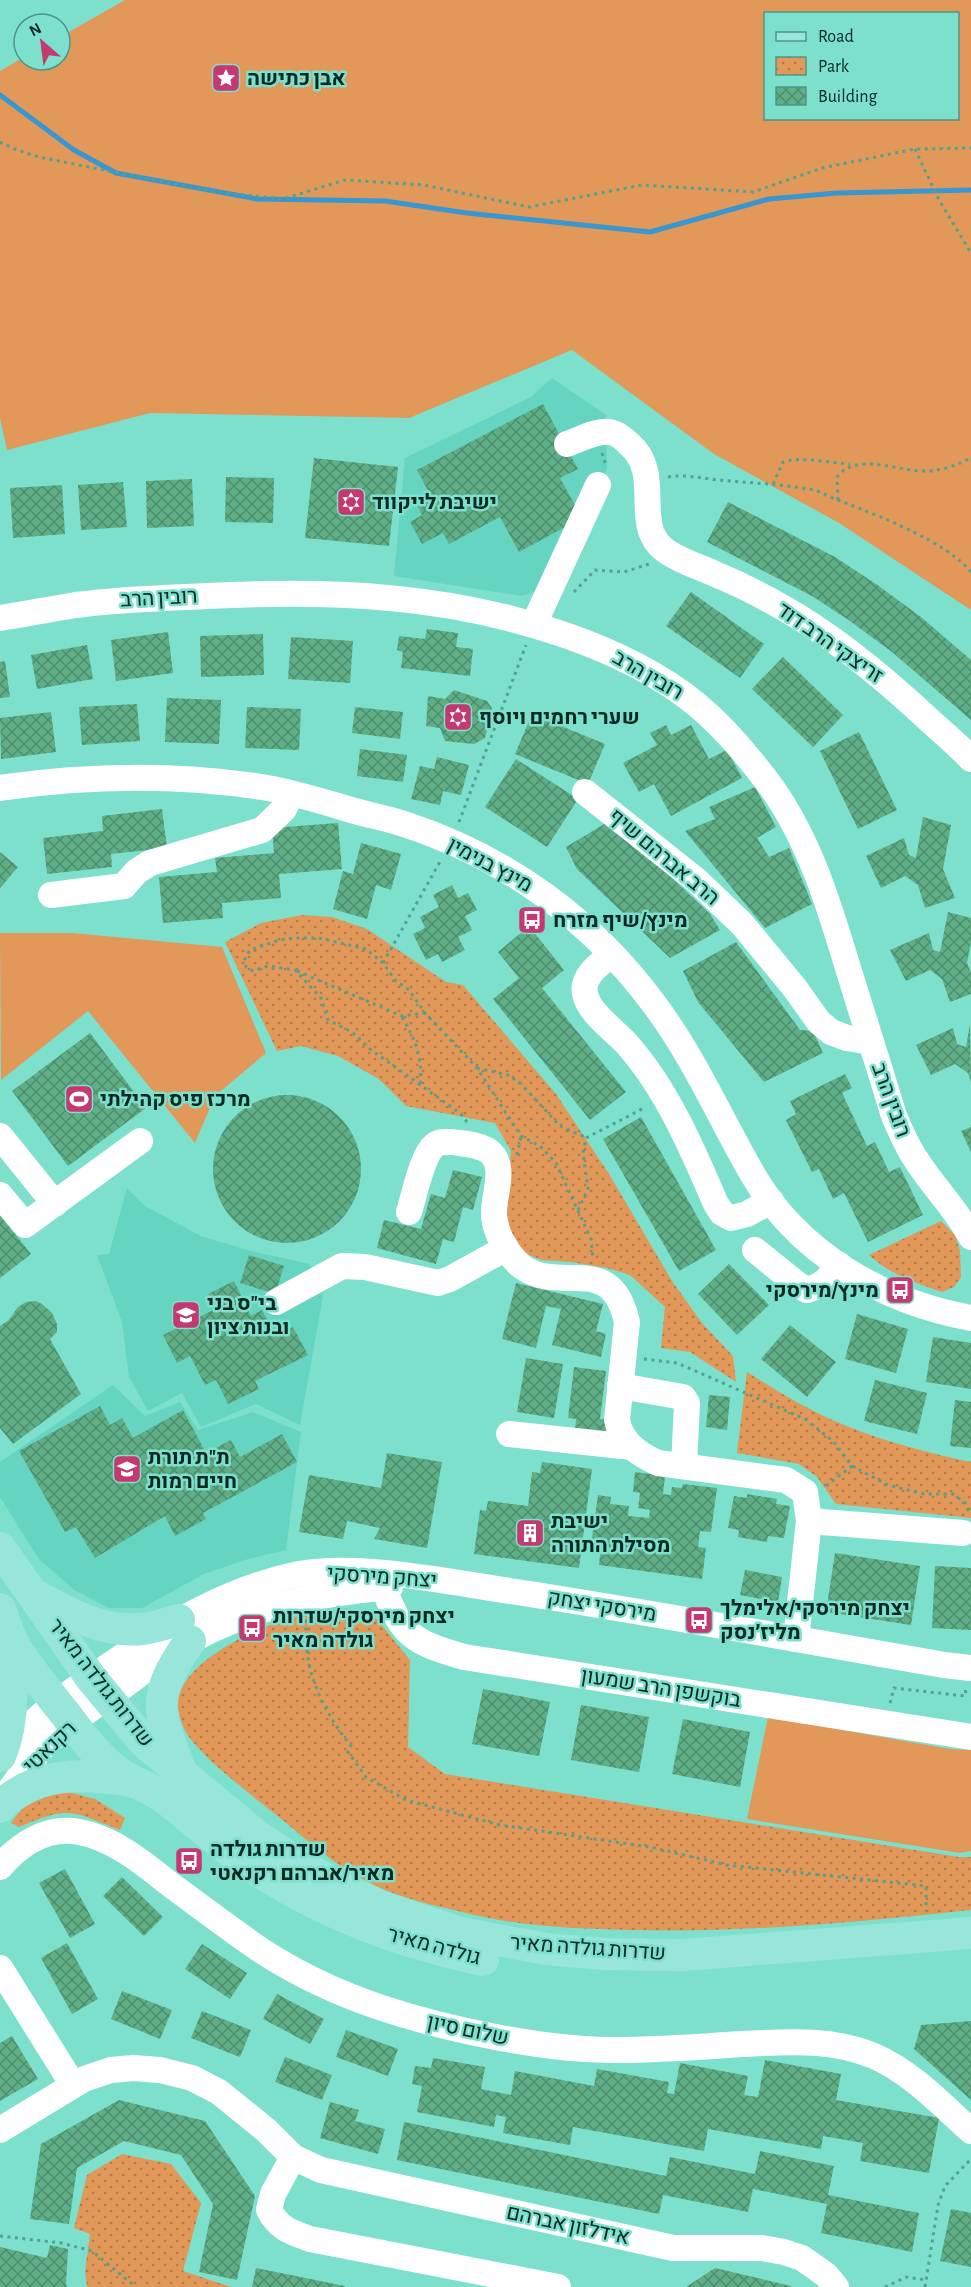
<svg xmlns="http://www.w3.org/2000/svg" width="971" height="2287" viewBox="0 0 971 2287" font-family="'Alegreya Sans',Heebo,sans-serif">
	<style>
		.built { fill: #65d5c2 }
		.green { fill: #e19859; fill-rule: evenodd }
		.park { fill: url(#park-dots) }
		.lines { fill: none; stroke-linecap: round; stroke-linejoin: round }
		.stream { stroke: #3896d0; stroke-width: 5 }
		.building { fill: url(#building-cross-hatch) }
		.path { stroke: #53a192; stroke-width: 3; stroke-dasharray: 3 4.5; stroke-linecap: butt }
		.minor { stroke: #fff; stroke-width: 26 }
		.major { stroke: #98e6d9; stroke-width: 32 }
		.labels { text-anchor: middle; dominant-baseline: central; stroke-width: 5; stroke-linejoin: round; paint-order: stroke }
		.poi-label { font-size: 21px; font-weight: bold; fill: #072923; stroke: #7ce0cd; text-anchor: start }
		.street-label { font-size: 21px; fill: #072923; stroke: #7ce0cd }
	</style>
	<defs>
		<pattern id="park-dots" width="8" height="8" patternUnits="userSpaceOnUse" patternTransform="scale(1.5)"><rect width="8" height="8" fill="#e19859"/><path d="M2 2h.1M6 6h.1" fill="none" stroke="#b47c49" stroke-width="1.8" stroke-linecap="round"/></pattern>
		<pattern id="building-cross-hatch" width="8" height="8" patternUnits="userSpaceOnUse" patternTransform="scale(1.5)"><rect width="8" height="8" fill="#5fae86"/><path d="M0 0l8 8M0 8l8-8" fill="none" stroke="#4c8e6d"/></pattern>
	</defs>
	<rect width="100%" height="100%" fill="#7ce0cd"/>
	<!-- built -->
	<g class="built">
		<path d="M552,378l54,37 1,53 -41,92 -20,28 -24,8 -128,-20 11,-118 126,-61z"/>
		<path d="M127,1188l18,18 56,30 50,15 59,13 13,32 -23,129 -44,-21 -55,23 -19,-34 -34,18 -19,-34 -7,-55 -25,-67 12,-1z"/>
		<path d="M113,1385l32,31 35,-14 18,28 55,-18 48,20 -15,118 -41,10 -41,14 -62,34h-33l-35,-18 -36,-32 -38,-61v-35z"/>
	</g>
	<!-- green -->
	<g class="green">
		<path d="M125,0h846v610l-132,-87 -125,-69 -142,-104 -163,68 -259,-5 -143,37 -7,-32v-347l24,-14v3h36v-23zM766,14h192v104h-192z"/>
		<path d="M0,933h72l150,14 44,106 -51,43 -20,47 -107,-132 -87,69z"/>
		<path d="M768,1717l182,32 21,1v101l-11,2 -213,-34z"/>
	</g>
	<!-- park -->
	<g class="park">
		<path d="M302,915l30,2 35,12 79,53 17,3 93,109 53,80 63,107 30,42 31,33 3,26 -46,-30 -29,-4 4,-41 -35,-32 -23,-7 -36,-6 -29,-2 -16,-6 -15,-18 -4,-22 4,-63 -16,-28 -89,-17 -27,-27 -41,-23 -37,-10 -24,5 -52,-109 36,-19z"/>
		<path d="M941,1221l14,14 5,16 1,26 -7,10 -12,5c-28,-10 -51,-17 -73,-37z"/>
		<path d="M747,1372c18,11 36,23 55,33 51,28 112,45 169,57v56l-135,-14 -19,-27 -18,-13 -62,-11z"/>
		<path d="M344,1608l28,5 38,47 -2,87 37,27 514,83h12v53c-114,12 -226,23 -341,20 -57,-1 -116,-4 -172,-19 -31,-7 -64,-15 -92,-30 -34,-17 -63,-45 -92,-68 -25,-20 -61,-47 -81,-71 -8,-9 -14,-23 -15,-35 -3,-39 66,-73 97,-84 22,-8 46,-11 69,-15z"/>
		<path d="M65,1791l30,8 30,19 -5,12c-50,-19 -49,-25 -101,-3l-8,-4c18,-25 23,-27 54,-32z"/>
		<path d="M122,2154l49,10 30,39 -18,68 48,16h-144l-2,-16 5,-37 -16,-6 13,-53z"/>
	</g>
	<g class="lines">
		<!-- stream -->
		<path class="stream" d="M0,95l74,55 42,23 141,26 128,2 82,12 183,19 119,-33 68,-6 134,-3"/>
	</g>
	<!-- building -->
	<g class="building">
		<path d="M543,404l35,65 -18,9 22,40 -63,34 -19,-35 -51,27 -6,-11 -21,11 -12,-22 12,-7 -5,-10 15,-7 -15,-28z"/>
		<path d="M314,458l84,9 -9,79 -84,-8z"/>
		<path d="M226,477l48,1 -1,45 -48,-1z"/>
		<path d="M192,479l2,47 -47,2 -1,-47z"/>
		<path d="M123,482l4,45 -46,3 -3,-45z"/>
		<path d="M62,485l3,49 -52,4 -3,-50z"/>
		<path d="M728,502l107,55 41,27 45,33 50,43v60l-79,-68 -42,-31 -38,-25 -105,-54z"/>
		<path d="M691,592l73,52 -24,34 -74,-52z"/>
		<path d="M427,629l31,4 -2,14 17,2 -3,27 -69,-8 2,-16 -6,-2 2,-14 26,3z"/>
		<path d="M168,632l5,41 -57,8 -5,-41z"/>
		<path d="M263,634l1,41 -63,2 -1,-41z"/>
		<path d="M291,637l62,4 -3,42 -62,-4z"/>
		<path d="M87,645l6,34 -56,10 -6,-34z"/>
		<path d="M783,657l60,58 -30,32 -61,-58z"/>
		<path d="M5,661l5,36 -10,1v-36z"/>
		<path d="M454,690l33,11 5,7 -7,30 -11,6 -29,-3 -5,-13 -14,-2 2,-30 17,3z"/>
		<path d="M167,698l54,2 -2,44 -54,-2z"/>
		<path d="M137,704l3,37 -58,4 -3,-38z"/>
		<path d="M247,707l54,2 -2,41 -54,-2z"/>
		<path d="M355,707l48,5 -3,27 -48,-6z"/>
		<path d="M51,712l5,40 -55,7 -1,-41z"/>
		<path d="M532,714l73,30 -17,40 -73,-30z"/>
		<path d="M666,725l5,10 20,-10 18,34 18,-9 15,28 -71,38 -17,-32 -15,8 -16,-29 34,-18 -7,-12z"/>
		<path d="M859,732l38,78 -39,19 -38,-78z"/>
		<path d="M360,749l47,6 -4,27 -46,-6z"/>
		<path d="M437,757l32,8 -8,30 -18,-4 -3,14 -29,-6 9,-33 14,3z"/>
		<path d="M516,759l62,40 -31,48 -62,-40z"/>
		<path d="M755,787l21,40 -19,11 12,19 20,-9 23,56 -47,24 -80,-97 30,-12 -6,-12z"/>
		<path d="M162,809l5,39 -56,6 1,13 -65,7 -4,-36 60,-7 -1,-15z"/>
		<path d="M923,817l28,8 -8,44 12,29 -30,10 -7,-23 -13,-9 -24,12 -15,-32 38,-18 5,17 7,3z"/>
		<path d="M611,820l99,94 10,16 -50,28 -93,-89 -11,-22z"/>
		<path d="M338,823l4,46 -63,5 2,24 -59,5 1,15 -60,5 -4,-46 58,-5 -2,-14 59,-5 -2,-25z"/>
		<path d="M361,843l40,11 -10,36 -15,-5 -9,34 -34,-10 10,-38 10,3z"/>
		<path d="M0,852l18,15 -18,21z"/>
		<path d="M452,885l6,13 10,-5 9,17 -12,6 7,14 -14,7 7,13 -23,12 -4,-8 -12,6 -13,-26 12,-6 -5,-11 19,-10 -6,-12z"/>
		<path d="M948,912l23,6v24l-4,21 4,10v21l-21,8 -8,-23 -12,-9 -24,11 -16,-31 39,-17 4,17 7,2z"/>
		<path d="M529,926l35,44 -22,18 84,104 -36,28 -97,-121 26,-21 -21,-26z"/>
		<path d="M736,942l64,88 13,1 10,22 -59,29 -66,-80 -15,-31z"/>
		<path d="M970,1024l1,58 -3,-9 -13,-9 -24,11 -15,-30 37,-17 4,16 9,3z"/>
		<path d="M90,1033l56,75 -78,58 -56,-75z"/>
		<path d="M845,1074l7,14 -10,5 25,53 8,-4 14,30 11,-5 23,48 -55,27 -24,-49 -11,6 -14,-30 -7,3 -26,-52 10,-6 -6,-13z"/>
		<circle cx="287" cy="1169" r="74"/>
		<path d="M641,1117l75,133 -37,21 -76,-132z"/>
		<path d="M971,1127v25l-10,-21z"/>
		<path d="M453,1170l29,7 -9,33 -10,-3 -9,35 -11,-3 -7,25 -59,-16 7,-28 37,9 10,-35 14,4z"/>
		<path d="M0,1215l31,39 -31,24z"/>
		<path d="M249,1255l35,11 -9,28 -35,-11z"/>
		<path d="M729,1264l40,41 -32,30 -39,-41z"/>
		<path d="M234,1281l17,35 11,-6 13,26 18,-9 15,28 -53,26 4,8 -31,15 -12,-24 -11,5 -15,-29 -13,7 -14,-28 52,-26 -7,-15z"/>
		<path d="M516,1283l87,21 -7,27 10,3 -5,23 -49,-12 9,-36 -15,-3 -10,42 -34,-9z"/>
		<path d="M36,1301l6,3 10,9 5,11v8l-7,7 31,55 -68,50 -13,-16v-102l9,-6 9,-13 8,-5z"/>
		<path d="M857,1314l51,15 -12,44 -51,-14z"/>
		<path d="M790,1325l46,37 -29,35 -46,-38z"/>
		<path d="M933,1337l38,6v46l-45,-7z"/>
		<path d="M526,1358l37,6 -9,54 -37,-6z"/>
		<path d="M574,1367l32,4 -6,48 8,1 -2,13 -31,-3 1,-11 -8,-1z"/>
		<path d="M875,1380l52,13 -10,41 -53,-13z"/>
		<path d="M709,1395l21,2 -3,33 -21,-3z"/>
		<path d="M955,1400l16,2v46l-21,-2z"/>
		<path d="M100,1406l10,19 12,-7 11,20 50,-28 23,43 25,-13 9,17 42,-23 15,28 -94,51 3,6 -31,17 -10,-20 -70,42 -19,-31 -11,5 -46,-81z"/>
		<path d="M387,1453l55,9 -15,86 -53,-9 6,-11 -33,-7 -4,18 -44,-7 10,-57 72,13z"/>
		<path d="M542,1462l50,7 -13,99 -105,-14 6,-44 6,1 2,-10 40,5 4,-34 8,1z"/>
		<path d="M635,1472l30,4 -2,18 8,1 1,-8 10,1 1,-4 34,4 -6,44 -11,-1 -2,16 8,1 -4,31 -103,-14 2,-19 -10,-1 7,-50 13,2 -1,7 19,2 -1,10 21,2 1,-8 -12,-2 2,-15 -7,-1z"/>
		<path d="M747,1494l30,5 -1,5 14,2 -6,32 -16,-2 -1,6 -29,-5 1,-7 -11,-2 6,-32 13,2z"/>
		<path d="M835,1553l85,13 -9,59 -85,-13z"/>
		<path d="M935,1566l36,2v62l-39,-2z"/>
		<path d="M745,1570l37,7 -4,25 -38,-7z"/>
		<path d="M483,1689l67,13 -11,54 -67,-12z"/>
		<path d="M581,1705l68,12 -10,55 -68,-12z"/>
		<path d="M683,1719l67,13 -10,55 -68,-13z"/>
		<path d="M65,1869l30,55 -25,14 -31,-55z"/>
		<path d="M122,1877l41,40 -19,19 -41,-40z"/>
		<path d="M67,1943l31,56 -26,15 -31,-56z"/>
		<path d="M202,1944l45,29 -17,26 -45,-30z"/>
		<path d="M122,1991l50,19 -12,29 -49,-20z"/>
		<path d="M277,1994l47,25 -14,25 -47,-25z"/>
		<path d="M202,2011l49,19 -11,27 -49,-19z"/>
		<path d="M971,2021v79l-57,-51 7,-24z"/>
		<path d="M346,2030l52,19 -10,27 -52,-19z"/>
		<path d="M12,2036l26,43 -38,22v-58z"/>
		<path d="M285,2057l47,18 -10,25 -47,-18z"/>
		<path d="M433,2058l52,9 -4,22 30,6 4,-24 79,15 3,-17 72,13 -2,11 7,1 6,-31 68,13 -4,19 14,2 7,-37 76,14 -5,26 103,18 -10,55 -69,-12 3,-18 -40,-7 -2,13 -113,-20 -4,22 -131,-24 -3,18 -67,-12 3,-16 -10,-2 -2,12 -77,-15 5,-26 -10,-2 3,-18 16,2z"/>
		<path d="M119,2100l86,21 50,75 -18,84 -38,-8 14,-68 -32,-49 -57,-14 -47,27 -8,56 -39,-5 11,-75z"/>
		<path d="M330,2102l29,8 -4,11 30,8 -7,25 -58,-16z"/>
		<path d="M404,2122l262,54 4,-19 85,17 5,-23 74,15 -6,29 91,18 -7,39 -91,-19 6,-29 -74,-15 -5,23 -85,-17 -4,19 -262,-54z"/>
		<path d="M951,2209l20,4v54l-31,-6z"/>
		<path d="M50,2245l18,4 -2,35 1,3h-67v-40l47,11z"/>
		<path d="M256,2268l89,18v1h-93z"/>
		<path d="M715,2268l76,18v1h-105z"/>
	</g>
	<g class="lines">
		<!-- path -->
		<g class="path">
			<path d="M0,142l17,8 22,7 170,34 74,8 62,-19 79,5 105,22 113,-22 111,7 69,-24 93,-19 56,-1"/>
			<path d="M915,149l24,51 32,53"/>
			<path d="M602,453l4,13"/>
			<path d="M668,477c17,-3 32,1 50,3 32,3 64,4 96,10 10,3 19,9 29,12 36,14 104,40 128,70"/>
			<path d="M773,484l10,-22c16,-6 48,1 67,2"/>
			<path d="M838,500l-1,-23c20,-26 61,-5 89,-6 16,0 31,-6 45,-13"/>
			<path d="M574,592l21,-22 29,2 25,-8"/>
			<path d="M459,822l67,-177"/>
			<path d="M383,963l58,-103"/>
			<path d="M297,971l105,45 23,-3"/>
			<path d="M402,1017c14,24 21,41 18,69"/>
			<path d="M477,1068l31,7 12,8 40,43 25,11"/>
			<path d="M467,1122l-6,-8 -91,-65 -18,-17 -24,-12 -7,-22 -26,-28 -27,-4 -15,5 -7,-4 -1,-8 5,-9 29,-10 16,-2h23l48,11 17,14 13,18 13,9 16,23 52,55 44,68 19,10 16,17 35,76 2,20"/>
			<path d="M517,1155l4,-19"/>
			<path d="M578,1210l10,-21 -5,-36 3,-15 60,-31"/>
			<path d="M644,1359l33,4 128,56 28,22 19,25 36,19 36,9h29l12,9 4,9"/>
			<path d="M826,1486l26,-20"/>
			<path d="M306,1620c0,13 0,26 2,38 5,32 23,63 43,88l-3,6 18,25 40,23 94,25 150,22 77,18 199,21v25"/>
			<path d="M890,1703l4,-15 71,8 1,-8"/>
			<path d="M0,2236l61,7 31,8 44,36"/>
			<path d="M885,2287l21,-10 20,3"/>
			<path d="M925,2287l13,-82 7,-19 26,-27"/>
		</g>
		<!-- minor -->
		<g class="minor">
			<path d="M567,444c12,-4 29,-14 43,-12 7,1 14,7 19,12 37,31 -1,84 40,109 14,9 31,14 46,21 22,9 44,20 65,32 54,30 103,71 148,113 14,13 30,26 43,40"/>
			<path d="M0,618c25,-4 51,-9 76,-13 44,-6 87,-7 131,-9 124,-6 240,-2 358,39 46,16 93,38 131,69 28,23 54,54 76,84 38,54 57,117 76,180 15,49 31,98 46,148 7,16 13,31 23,45 17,27 38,46 54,76"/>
			<path d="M534,624l64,-139"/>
			<path d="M0,788c88,-13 174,-14 262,-1 31,5 62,15 93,24 17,5 35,8 52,14 100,33 185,95 247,179 40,53 66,114 99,171 46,79 130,127 218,143"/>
			<path d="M585,792l111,88 46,44 52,63 25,35 12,10 16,6 24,4"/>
			<path d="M51,895l73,-9 12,-14 14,-9 112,-33 22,-21 7,-15"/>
			<path d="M612,954c-12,10 -31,22 -27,40 4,19 28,35 41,49 41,46 66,105 90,161l6,9 9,5 16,-4 24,-13"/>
			<path d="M0,1136l55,68"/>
			<path d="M0,1195l25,30 115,-84"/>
			<path d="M409,1212c5,-15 13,-58 26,-67 5,-4 11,-3 17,-3 12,2 25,2 35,8 20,13 8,41 7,60 -1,20 12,43 27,56 39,30 90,-16 106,56l-10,98c4,22 21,34 41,43l128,17 19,12 4,29 -13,118"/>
			<path d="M755,1250l42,34 10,6c17,-5 23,-12 31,-26"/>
			<path d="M276,1302l66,-36 23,1 73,16 12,-4 56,-31"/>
			<path d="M620,1386l63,11 4,6 -3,63"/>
			<path d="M509,1434l123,13"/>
			<path d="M809,1521l154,12"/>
			<path d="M384,1587c15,49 34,57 80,70l507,80"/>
			<path d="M2,1758c8,-9 15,-19 23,-27 25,-27 58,-47 88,-68 57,-39 116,-75 186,-89 60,-11 150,8 211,17 145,22 290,49 434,74l27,3"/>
			<path d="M4,1799c11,-17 24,-35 38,-51 22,-22 50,-40 76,-58 19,-14 39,-30 59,-42 68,-40 135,-54 213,-61"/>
			<path d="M0,1867c20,-23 47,-41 79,-35 35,6 65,32 92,53 30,22 60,45 91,66 37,24 78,43 120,57 67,22 162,42 232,42 42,0 85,-3 128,-6 44,-2 89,-6 132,12 37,16 67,48 97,75"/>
			<path d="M0,1968l73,117"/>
			<path d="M0,2130l84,-51 27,-9 22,-2 27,2 32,8 27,14 47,38 27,27 28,13 352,78h89l22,4 18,6 24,17 10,12"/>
			<path d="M293,2157l-20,37 -4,16c10,19 22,22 41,29l248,48"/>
		</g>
		<!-- major -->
		<g class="major">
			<path d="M0,1548l91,130 53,64 113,94 47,31 44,24 31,15 81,27 86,16 59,5 78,1 288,-22"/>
			<path d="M35,1595c33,18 67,38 107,34 12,-1 25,-6 37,-9"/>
			<path d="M0,1609c5,14 9,28 17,41 15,23 33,45 50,66 15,20 31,42 52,57 16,11 36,16 51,29 27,22 53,45 82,65 71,47 148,76 231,93"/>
			<path d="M0,1756c16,-38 12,-79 7,-118"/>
			<path d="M181,1771c-24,-60 -30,-75 9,-130"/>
			<path d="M0,1807c36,-36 84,-34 131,-26"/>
		</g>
	</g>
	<!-- icons -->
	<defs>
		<g id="sight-square" transform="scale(1.5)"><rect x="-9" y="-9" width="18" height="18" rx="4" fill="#c33970" stroke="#7ce0cd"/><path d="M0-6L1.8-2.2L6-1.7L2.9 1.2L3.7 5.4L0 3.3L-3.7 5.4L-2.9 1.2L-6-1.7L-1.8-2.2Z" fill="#fff"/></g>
		<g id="synagogue-square" transform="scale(1.5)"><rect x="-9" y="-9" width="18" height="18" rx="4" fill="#c33970" stroke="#7ce0cd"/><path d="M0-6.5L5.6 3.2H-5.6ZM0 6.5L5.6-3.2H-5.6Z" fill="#fff"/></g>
		<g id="bus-square" transform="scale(1.5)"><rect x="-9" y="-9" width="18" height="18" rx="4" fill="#c33970" stroke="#7ce0cd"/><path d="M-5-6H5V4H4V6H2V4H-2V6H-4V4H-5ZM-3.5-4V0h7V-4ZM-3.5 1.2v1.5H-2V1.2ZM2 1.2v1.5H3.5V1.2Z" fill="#fff"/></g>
		<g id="stadium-square" transform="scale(1.5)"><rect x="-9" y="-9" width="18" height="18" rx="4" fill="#c33970" stroke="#7ce0cd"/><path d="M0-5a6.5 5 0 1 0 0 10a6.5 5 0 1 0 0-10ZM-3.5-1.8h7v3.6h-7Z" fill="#fff"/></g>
		<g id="school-square" transform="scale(1.5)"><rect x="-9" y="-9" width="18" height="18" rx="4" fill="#c33970" stroke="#7ce0cd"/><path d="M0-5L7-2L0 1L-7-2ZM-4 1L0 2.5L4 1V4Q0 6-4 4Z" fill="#fff"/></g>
		<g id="building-square" transform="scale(1.5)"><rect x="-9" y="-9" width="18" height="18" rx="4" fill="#c33970" stroke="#7ce0cd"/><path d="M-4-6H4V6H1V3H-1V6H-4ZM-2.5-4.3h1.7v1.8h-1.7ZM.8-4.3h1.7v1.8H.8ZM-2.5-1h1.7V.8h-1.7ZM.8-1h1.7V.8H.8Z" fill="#fff"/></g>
	</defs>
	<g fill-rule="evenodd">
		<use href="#sight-square" x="226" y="78"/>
		<use href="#synagogue-square" x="351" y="502"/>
		<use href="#synagogue-square" x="458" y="717"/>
		<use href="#bus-square" x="532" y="920"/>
		<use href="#stadium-square" x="79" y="1099"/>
		<use href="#bus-square" x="900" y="1290"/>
		<use href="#school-square" x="186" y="1315"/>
		<use href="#school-square" x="127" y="1469"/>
		<use href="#building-square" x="530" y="1533"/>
		<use href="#bus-square" x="699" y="1620"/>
		<use href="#bus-square" x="252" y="1628"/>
		<use href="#bus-square" x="189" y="1861"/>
	</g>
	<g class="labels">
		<!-- poi labels -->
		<g class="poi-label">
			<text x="247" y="78">אבן כתישה</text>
			<text x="372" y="502">ישיבת לייקווד</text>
			<text x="479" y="717">שערי רחמים ויוסף</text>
			<text x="553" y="920">מינץ/שיף מזרח</text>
			<text x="100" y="1099">מרכז פיס קהילתי</text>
			<text x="879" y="1290" text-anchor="end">מינץ/מירסקי</text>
			<text x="207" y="1303">בי"ס בני<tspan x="207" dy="24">ובנות ציון</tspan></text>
			<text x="148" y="1457">ת"ת תורת<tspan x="148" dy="24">חיים רמות</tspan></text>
			<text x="551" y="1521">ישיבת<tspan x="551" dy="24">מסילת התורה</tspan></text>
			<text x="720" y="1608">יצחק מירסקי/אלימלך<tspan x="720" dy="24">מליז׳נסק</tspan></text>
			<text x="273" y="1616">יצחק מירסקי/שדרות<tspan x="273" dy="24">גולדה מאיר</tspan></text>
			<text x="210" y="1849">שדרות גולדה<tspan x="210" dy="24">מאיר/אברהם רקנאטי</tspan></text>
		</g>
		<!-- street labels -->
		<g class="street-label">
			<text transform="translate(159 598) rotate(-3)">רובין הרב</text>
			<text transform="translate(830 643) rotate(35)">זריצקי הרב דוד</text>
			<text transform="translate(648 675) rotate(30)">רובין הרב</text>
			<text transform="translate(664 857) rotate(40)">הרב אברהם שיף</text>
			<text transform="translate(490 865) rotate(28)">מינץ בנימין</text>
			<text transform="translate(891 1100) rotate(70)">רובין הרב</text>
			<text transform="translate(382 1577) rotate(4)">יצחק מירסקי</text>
			<text transform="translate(602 1606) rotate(9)">מירסקי יצחק</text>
			<text transform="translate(101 1683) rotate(52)">שדרות גולדה מאיר</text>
			<text transform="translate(661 1688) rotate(9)">בוקשפן הרב שמעון</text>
			<text transform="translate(50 1747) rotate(-44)">רקנאטי</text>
			<text transform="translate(434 1946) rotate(15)">גולדה מאיר</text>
			<text transform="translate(588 1948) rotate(4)">שדרות גולדה מאיר</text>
			<text transform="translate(468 2030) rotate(12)">שלום סיון</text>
			<text transform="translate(568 2225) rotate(12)">אידלזון אברהם</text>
		</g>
	</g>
	<!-- legend -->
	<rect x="764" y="12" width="195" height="108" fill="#7ce0cd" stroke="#4d9789" stroke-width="1.5"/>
	<rect x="776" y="32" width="30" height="9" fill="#98e6d9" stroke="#4d9789" stroke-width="1.5"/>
	<text x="818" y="42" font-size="18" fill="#072923">Road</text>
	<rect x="776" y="57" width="30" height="18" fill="url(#park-dots)" stroke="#4d9789" stroke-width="1.5"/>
	<text x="818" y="72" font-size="18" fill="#072923">Park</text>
	<rect x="776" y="87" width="30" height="18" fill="url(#building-cross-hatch)" stroke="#4d9789" stroke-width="1.5"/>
	<text x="818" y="102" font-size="18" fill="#072923">Building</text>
	<!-- north arrow -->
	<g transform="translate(42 42) rotate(332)"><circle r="28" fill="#7ce0cd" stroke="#4d9789" stroke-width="1.5"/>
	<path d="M0-4.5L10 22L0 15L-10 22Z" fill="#c33970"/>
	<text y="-9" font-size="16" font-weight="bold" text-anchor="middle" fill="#072923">N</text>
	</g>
</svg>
